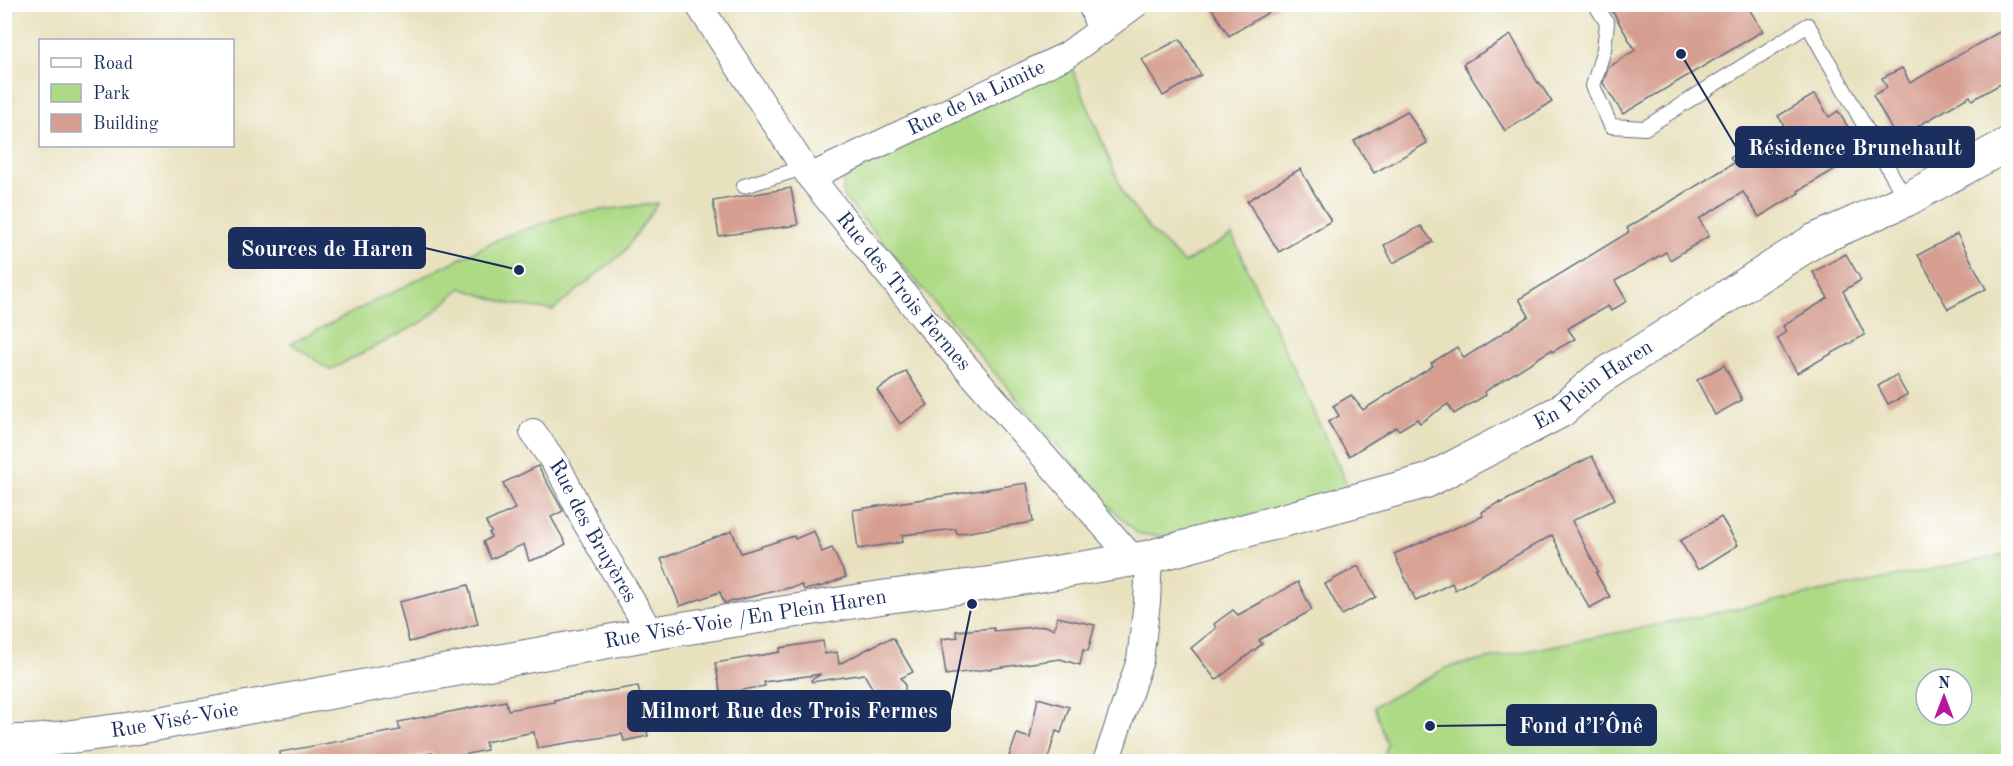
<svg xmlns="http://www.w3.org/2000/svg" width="2013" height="766" viewBox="0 0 2013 766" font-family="'Old Standard TT',serif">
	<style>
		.green { fill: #aeda86; stroke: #648472; stroke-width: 1.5; fill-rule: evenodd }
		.building { fill: #d59e90 }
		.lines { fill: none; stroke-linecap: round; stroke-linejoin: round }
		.service-casing { stroke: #636d80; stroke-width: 16 }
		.minor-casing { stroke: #636d80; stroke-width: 28 }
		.tertiary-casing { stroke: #636d80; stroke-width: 35 }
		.service { stroke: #fff; stroke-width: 14 }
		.minor { stroke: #fff; stroke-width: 26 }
		.tertiary { stroke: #fff; stroke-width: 33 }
		.labels { text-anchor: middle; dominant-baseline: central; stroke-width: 4.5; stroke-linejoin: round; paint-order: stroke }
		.street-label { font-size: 21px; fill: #1b2f5e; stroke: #fff }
		.leader { fill: none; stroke: #1b2f5e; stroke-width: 2 }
		.callout-dot { fill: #1b2f5e; stroke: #fff; stroke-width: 2 }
		.callout { fill: #1b2f5e; stroke: #1b2f5e; stroke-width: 2 }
		.callout-label { font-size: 22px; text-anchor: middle; font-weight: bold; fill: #fff }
	</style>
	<rect width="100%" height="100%" fill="#fff"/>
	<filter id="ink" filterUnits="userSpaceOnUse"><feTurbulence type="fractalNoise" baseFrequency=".0167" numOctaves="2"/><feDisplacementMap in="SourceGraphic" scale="12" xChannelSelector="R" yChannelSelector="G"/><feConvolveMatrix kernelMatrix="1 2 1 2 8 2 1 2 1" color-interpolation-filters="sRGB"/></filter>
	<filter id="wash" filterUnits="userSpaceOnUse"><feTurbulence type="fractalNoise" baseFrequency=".008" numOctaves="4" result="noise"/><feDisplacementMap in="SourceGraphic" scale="24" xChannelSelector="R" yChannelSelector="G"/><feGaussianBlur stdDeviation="1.35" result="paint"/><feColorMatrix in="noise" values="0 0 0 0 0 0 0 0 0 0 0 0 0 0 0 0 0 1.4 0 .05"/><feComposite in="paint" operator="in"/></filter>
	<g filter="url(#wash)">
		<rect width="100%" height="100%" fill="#e8e1be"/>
		<!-- green -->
		<g class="green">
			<path d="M1070,63l55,134 25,33 34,33 48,-28 120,260 -187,41 -27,-2 -30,-29 -265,-309v-15l17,-16z"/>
			<path d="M658,203l-35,50 -70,57 -44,-6 -48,-16 -38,34 -93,48 -39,-27 212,-106 68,-23z"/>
			<path d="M2008,554v207h-626l5,-16 -13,-39 74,-39zM1926,679h36v36h-36z"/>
		</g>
		<g id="blocks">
			<!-- building -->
			<g class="building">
				<path d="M1209,4h73l-53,32z"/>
				<path d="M1608,4h138l17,27 -140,83 -20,-31 5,-15 27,-18z"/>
				<path d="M2008,27v53l-36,20 -2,-4 -52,30 2,2 -22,13 -25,-46 14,-7 -5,-10 20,-10 8,15z"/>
				<path d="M1511,35l27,48 1,-1 13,20 -47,29 -42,-67z"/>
				<path d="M1180,39l21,36 -38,21 -21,-37z"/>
				<path d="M1815,94l14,23 9,-6 12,19 -9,6 13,22 -56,33 1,2 -40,24 -16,-25 -44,27 10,17 -39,24 -4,-8 -51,29 12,20 -16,10 -3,-5 -36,20 -4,3 7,10 -23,13 -1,-2 -67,42 2,3 -32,19 -6,-10 -28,19 -3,-4 -18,11 -3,-3 -47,29 -21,-34 11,-6 -6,-10 18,-11 12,15 70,-44 -2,-3 26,-16 7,11 65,-42 -10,-17 110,-67 -2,-4 107,-65 -4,-5 54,-33 -6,-9z"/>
				<path d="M1407,111l20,32 -53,30 -20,-32z"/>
				<path d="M1300,169l31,52 -52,31 -32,-51z"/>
				<path d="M791,188l7,37 -79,11 -6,-35z"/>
				<path d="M1421,226l12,16 -40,21 -9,-18z"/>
				<path d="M1957,234l29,55 -38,20 -30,-54z"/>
				<path d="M1846,254l15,26 -18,11 22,44 -68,38 -20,-35 9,-6 -3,-6 45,-28 -15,-26z"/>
				<path d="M1724,365l18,35 -27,15 -18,-35z"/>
				<path d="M906,371l22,34 -28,19 -23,-34z"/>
				<path d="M1896,375l11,20 -19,9 -10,-18z"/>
				<path d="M1592,456l23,43 -43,22 26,50 -2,2 14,24 -21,11 -37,-73 -97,55 -3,-7 -36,18 -22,-47 89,-38 -1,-4 17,-10v2z"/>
				<path d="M538,466l25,45 -12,6 15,27 -19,11 -18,6 -5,-17 -33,15 -8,-17 8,-5 -2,-4 2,-1 -5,-10 29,-13 -12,-26z"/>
				<path d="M1027,483l6,39 -76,12 -1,-5 -54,6 1,7 -45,7 -5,-39z"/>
				<path d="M1721,517l17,28 -40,25 -18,-29z"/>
				<path d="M732,531l9,22 53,-17 1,3 19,-8 8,21 10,-4 14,29 -23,9 -19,4 -2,-5 -78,18 -4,-11 -40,14 -19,-47z"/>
				<path d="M1358,566l18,31 -34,18 -17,-31z"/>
				<path d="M1298,582l14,28 -53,30 3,4 -46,36 -25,-32 25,-20 -2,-4 19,-14 5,5z"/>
				<path d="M468,585l10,39 -69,18 -10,-40z"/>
				<path d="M1057,617l38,8 -7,26 -5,-1 -3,15 -20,-6 -114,16 -5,-36 17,-2 -2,-6 38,-3v3l51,-5 9,3z"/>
				<path d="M893,638l20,34 -12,6 4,6v10l-24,9 -17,-29 -52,8 -1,-2 10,-6 -57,8 1,4 -44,8 -6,-31 65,-11v-4l43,-7 2,13 12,-2 2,12 42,-22z"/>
				<path d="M638,686l10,50 -24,5 -2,-7 -85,14 -3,-16 -49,10 2,8 -53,11 -2,-8 -43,9h-108l-1,-10 120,-22 -2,-8 108,-21 2,9 46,-8v-2z"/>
				<path d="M1038,698l31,9 -8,26 -5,-2 -9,31h-40l10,-28 13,4z"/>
			</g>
		</g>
	</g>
	<g filter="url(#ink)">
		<use href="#blocks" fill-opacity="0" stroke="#636d80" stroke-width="1.5"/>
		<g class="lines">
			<!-- service casing -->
			<g class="service-casing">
				<g id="service">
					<path d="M1595,4l12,19 -3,26 -11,37 18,40 34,2 163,-103 98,175"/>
					<path d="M744,186l59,-18"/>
				</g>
			</g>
			<!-- minor casing -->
			<g class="minor-casing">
				<g id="minor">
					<path id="s1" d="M698,4l112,173 116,144 207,238"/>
					<path d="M1091,4l10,28"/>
					<path id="s2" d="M810,177l257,-122 69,-51"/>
					<path id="s3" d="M533,432l26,37 27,54 57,97 3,14"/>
					<path d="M1106,762l34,-102 7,-58 2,-45"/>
				</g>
			</g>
			<!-- tertiary casing -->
			<g class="tertiary-casing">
				<g id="tertiary">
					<path id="s4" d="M4,742l33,-1 92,-12 531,-97 224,-35 109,-14 156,-26 278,-76 134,-70 37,-32 217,-139 91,-40 102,-56"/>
				</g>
			</g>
			<!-- service -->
			<use href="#service" class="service"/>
			<!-- minor -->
			<use href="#minor" class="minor"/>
			<!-- tertiary -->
			<use href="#tertiary" class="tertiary"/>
		</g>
	</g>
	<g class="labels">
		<!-- street labels -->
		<g class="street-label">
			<text stroke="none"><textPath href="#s2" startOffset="184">Rue de la Limite</textPath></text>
			<text stroke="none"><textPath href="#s1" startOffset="354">Rue des Trois Fermes</textPath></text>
			<text stroke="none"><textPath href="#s4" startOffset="1641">En Plein Haren</textPath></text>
			<text stroke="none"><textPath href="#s3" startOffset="116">Rue des Bruyères</textPath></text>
			<text stroke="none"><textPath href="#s4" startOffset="752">Rue Visé-Voie /En Plein Haren</textPath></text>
			<text stroke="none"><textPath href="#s4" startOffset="172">Rue Visé-Voie</textPath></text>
		</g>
	</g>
	<!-- callouts -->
	<path class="leader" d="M1681 54L1736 147M519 270L425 248M972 604L950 711M1430 726L1507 725"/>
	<g class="callout-dot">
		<circle cx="1681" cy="54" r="6"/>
		<circle cx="519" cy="270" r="6"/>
		<circle cx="972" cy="604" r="6"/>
		<circle cx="1430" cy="726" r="6"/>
	</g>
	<g class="callout">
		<rect x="1736" y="127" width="238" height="40" rx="6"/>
		<rect x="229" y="228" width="196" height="40" rx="6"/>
		<rect x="628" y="691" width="322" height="40" rx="6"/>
		<rect x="1507" y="705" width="149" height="40" rx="6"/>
	</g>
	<g class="callout-label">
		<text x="1855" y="155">Résidence Brunehault</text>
		<text x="327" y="256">Sources de Haren</text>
		<text x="789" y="718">Milmort Rue des Trois Fermes</text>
		<text x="1581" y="733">Fond d’l’Ônê</text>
	</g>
	<!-- margin -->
	<rect width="2013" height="766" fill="none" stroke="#fff" stroke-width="24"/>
	<!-- legend -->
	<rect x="39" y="39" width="195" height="108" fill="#ffffff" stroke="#a4acbf" stroke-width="1.5"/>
	<rect x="51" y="58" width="30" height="9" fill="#ffffff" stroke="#a4acbf" stroke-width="1.5"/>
	<text x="93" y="69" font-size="18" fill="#1b2f5e">Road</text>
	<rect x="51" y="84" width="30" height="18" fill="#aeda86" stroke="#a4acbf" stroke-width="1.5"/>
	<text x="93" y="99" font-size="18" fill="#1b2f5e">Park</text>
	<rect x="51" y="114" width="30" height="18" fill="#d59e90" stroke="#a4acbf" stroke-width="1.5"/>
	<text x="93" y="129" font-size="18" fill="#1b2f5e">Building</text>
	<!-- north arrow -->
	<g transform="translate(1944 697)"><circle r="28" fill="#ffffff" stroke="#a4acbf" stroke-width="1.5"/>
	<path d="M0-4.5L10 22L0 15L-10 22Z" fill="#b5179e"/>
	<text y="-9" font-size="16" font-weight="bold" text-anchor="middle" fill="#1b2f5e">N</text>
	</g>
</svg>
